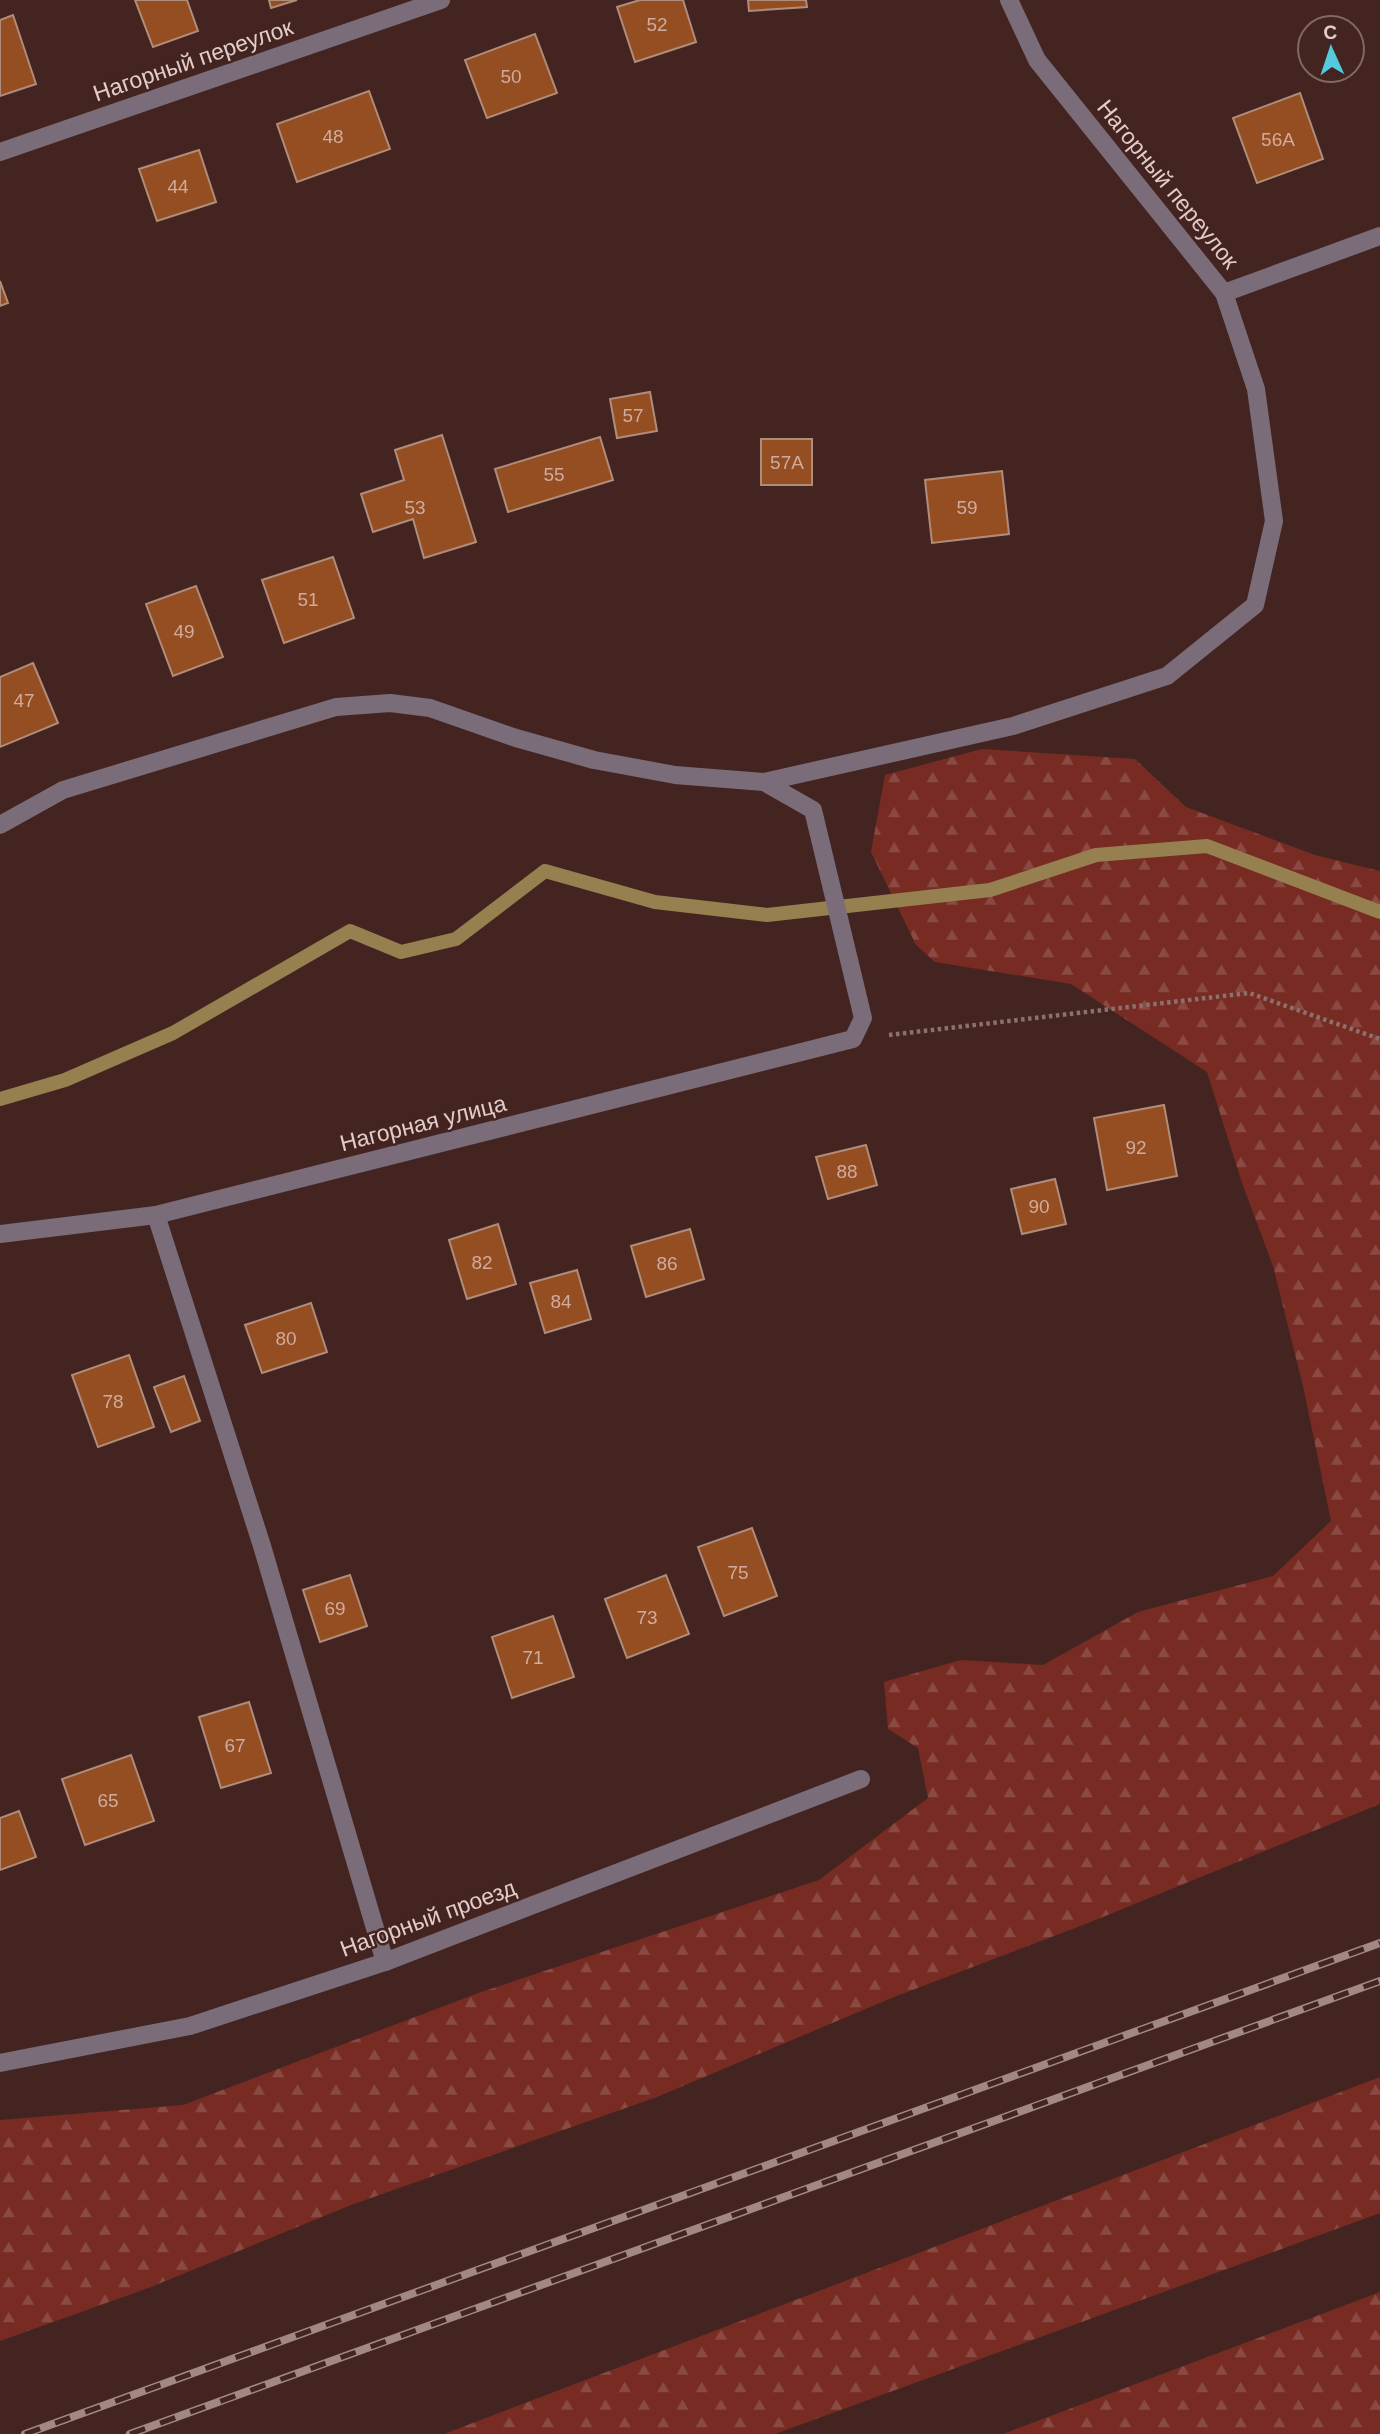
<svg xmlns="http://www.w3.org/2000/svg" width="1380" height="2434" viewBox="0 0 1380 2434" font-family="Arial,sans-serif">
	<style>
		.forest { fill: url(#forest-firs) }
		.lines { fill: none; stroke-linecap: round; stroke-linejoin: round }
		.stream { stroke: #97804f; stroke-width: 14 }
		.building { fill: #954d22; stroke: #b08d7b; stroke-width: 2 }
		.path { stroke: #8b706c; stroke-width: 4.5; stroke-dasharray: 3.5 3.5; stroke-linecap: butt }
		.minor { stroke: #7a6d79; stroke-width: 18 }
		.rail-casing { stroke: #a28884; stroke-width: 8 }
		.rail { stroke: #442420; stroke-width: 5; stroke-dasharray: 16; stroke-linecap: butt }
		.labels { text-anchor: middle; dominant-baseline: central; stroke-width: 5; stroke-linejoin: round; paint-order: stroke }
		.number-label { font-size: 19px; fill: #cfac9f }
		.street-label { font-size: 23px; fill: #e2ccc9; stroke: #442420 }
	</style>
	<defs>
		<pattern id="forest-firs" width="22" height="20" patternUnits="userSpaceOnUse" patternTransform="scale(1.75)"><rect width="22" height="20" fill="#772b23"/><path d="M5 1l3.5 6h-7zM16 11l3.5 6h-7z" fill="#8a4942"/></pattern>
	</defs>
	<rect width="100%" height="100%" fill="#442420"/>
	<!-- forest -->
	<g class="forest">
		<path d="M982,749l153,10 51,48 129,48 65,16v933l-297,121 -189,72 -237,100 -306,108 -200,82 -151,54v-221l183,-15 298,-113 338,-112 109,-82 -10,-50 -30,-19 -4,-47 77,-22 82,5 95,-53 135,-36 58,-55 -28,-135 -30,-120 -31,-83 -35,-111 -136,-88 -136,-22 -19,-17 -45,-93 14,-77z"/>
		<path d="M1380,2077v136l-605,221h-331z"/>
		<path d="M1380,2292v142h-377z"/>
	</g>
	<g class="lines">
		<!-- stream -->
		<path class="stream" d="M0,1099l65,-19 108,-47 177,-102 51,21 55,-13 89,-68 110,31 112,13 223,-25 106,-35 111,-9 173,66"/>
	</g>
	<!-- building -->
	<g class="building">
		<path d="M135,0h52l11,31 -45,16z"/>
		<path d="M269,0h28l-26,8z"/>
		<path d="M640,0h43l13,42 -61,20 -18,-55z"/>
		<path d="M748,0h58l1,7 -58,4z"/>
		<path d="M13,15l23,69 -36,12v-76z"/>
		<path d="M535,34l22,59 -70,25 -22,-58z"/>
		<path d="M369,91l21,58 -93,33 -20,-58z"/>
		<path d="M1300,93l23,66 -66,24 -24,-65z"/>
		<path d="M199,150l17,52 -59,19 -18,-52z"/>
		<path d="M0,281l8,22 -8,3z"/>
		<path d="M650,392l7,39 -40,7 -7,-39z"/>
		<path d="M442,435l34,107 -52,16 -11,-39 -40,13 -12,-38 43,-14 -9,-30z"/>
		<path d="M600,437l13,43 -105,32 -13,-43z"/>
		<rect x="761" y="439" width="51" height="46"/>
		<path d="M1002,471l7,63 -77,9 -7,-63z"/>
		<path d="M333,557l21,61 -70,25 -22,-63z"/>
		<path d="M196,586l27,71 -50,19 -27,-72z"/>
		<path d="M33,663l25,60 -58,24v-70z"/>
		<path d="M1164,1105l13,71 -70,14 -13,-72z"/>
		<path d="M866,1145l11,40 -49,14 -12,-42z"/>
		<path d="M1055,1179l11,45 -44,10 -11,-45z"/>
		<path d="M498,1224l18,60 -49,15 -18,-59z"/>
		<path d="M690,1229l14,50 -58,18 -15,-51z"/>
		<path d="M577,1270l14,49 -46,14 -15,-50z"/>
		<path d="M311,1303l16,49 -65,21 -17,-48z"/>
		<path d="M129,1355l25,72 -56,20 -26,-72z"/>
		<path d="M184,1376l16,45 -29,11 -17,-45z"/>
		<path d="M752,1528l25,68 -53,20 -26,-69z"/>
		<path d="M350,1575l17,51 -47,16 -17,-52z"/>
		<path d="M666,1575l23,59 -62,24 -22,-59z"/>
		<path d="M553,1616l21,61 -62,21 -20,-61z"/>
		<path d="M249,1702l22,71 -50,15 -22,-71z"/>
		<path d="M131,1755l23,66 -69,24 -23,-66z"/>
		<path d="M19,1811l17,46 -36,13v-52z"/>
	</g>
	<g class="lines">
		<!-- path -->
		<path class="path" d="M889,1035l360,-42 131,46"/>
		<!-- minor -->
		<g class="minor">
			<path d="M1009,0l28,60 187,233 156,-57"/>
			<path d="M0,152l441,-152"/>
			<path d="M764,782l249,-56 154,-50 88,-71 19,-84 -18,-132 -32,-96"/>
			<path d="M0,825l63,-35 273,-83 54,-4 40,5 86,30 78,22 81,15 89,7 49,28 50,208 -10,21 -697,176 -156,19"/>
			<path d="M156,1215l106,331 123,416"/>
			<path d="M0,2063l190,-37 195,-64 476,-183"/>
		</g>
		<!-- rail casing -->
		<g class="rail-casing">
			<g id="rail">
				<path d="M25,2434l1355,-491"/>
				<path d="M130,2434l1250,-453"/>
			</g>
		</g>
		<!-- rail -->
		<use href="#rail" class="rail"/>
	</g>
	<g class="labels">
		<!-- number labels -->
		<g class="number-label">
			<text x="657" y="24">52</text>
			<text x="511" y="76">50</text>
			<text x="333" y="136">48</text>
			<text x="1278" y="139">56А</text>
			<text x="178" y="186">44</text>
			<text x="633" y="415">57</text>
			<text x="787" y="462">57А</text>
			<text x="554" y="474">55</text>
			<text x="415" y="507">53</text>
			<text x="967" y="507">59</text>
			<text x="308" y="599">51</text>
			<text x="184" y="631">49</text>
			<text x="24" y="700">47</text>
			<text x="1136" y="1147">92</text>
			<text x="847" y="1171">88</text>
			<text x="1039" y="1206">90</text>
			<text x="482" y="1262">82</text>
			<text x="667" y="1263">86</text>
			<text x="561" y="1301">84</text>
			<text x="286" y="1338">80</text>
			<text x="113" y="1401">78</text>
			<text x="738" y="1572">75</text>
			<text x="335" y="1608">69</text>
			<text x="647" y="1617">73</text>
			<text x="533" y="1657">71</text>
			<text x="235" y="1745">67</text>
			<text x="108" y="1800">65</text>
		</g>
		<!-- street labels -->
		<g class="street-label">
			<text transform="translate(193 60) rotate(-19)">Нагорный переулок</text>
			<text transform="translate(1168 184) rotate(51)">Нагорный переулок</text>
			<text transform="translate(423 1123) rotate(-14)">Нагорная улица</text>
			<text transform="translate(428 1918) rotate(-20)">Нагорный проезд</text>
		</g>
	</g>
	<!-- north arrow -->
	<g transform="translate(1331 49) rotate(357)"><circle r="33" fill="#442420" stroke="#836764" stroke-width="2"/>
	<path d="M0-5L12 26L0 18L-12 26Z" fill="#54cadc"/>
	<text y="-10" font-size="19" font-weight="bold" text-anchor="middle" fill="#e2ccc9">С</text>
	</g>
</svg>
